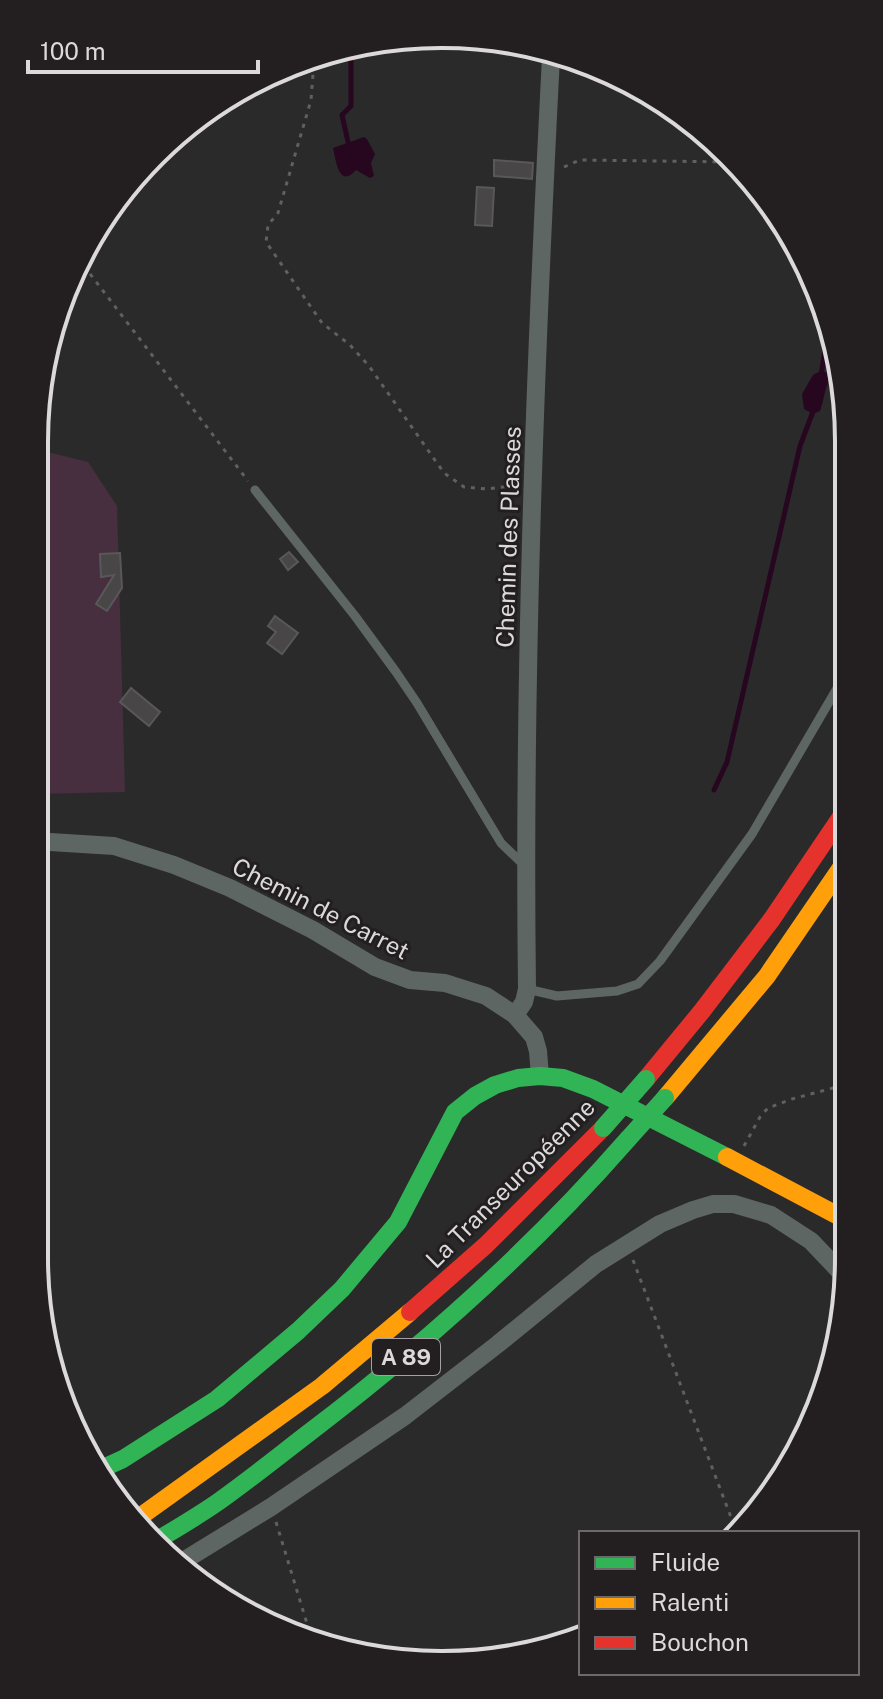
<svg xmlns="http://www.w3.org/2000/svg" width="883" height="1699" viewBox="0 0 883 1699" font-family="'Public Sans',sans-serif">
	<style>
		.green { fill: #472f40 }
		.water { fill: #270620 }
		.lines { fill: none; stroke-linecap: round; stroke-linejoin: round }
		.stream { stroke: #270620; stroke-width: 5 }
		.building { fill: #484647; stroke: #595859; stroke-width: 2 }
		.path { stroke: #5d6161; stroke-width: 3; stroke-dasharray: 4 6; stroke-linecap: butt }
		.lane { stroke: #5e6663; stroke-width: 9 }
		.street { stroke: #5e6663; stroke-width: 18 }
		.fast { stroke: #30b455; stroke-width: 18 }
		.slow { stroke: #ff9f0a; stroke-width: 18 }
		.jam { stroke: #e5322d; stroke-width: 18 }
		.fast-bridge { stroke: #30b455; stroke-width: 18 }
		.labels { text-anchor: middle; dominant-baseline: central; stroke-width: 6; stroke-linejoin: round; paint-order: stroke }
		.shield { fill: #231f21; stroke: #a4a1a3; stroke-width: 2 }
		.shield-label { font-size: 22px; font-weight: bold; fill: #dcd9db }
		.street-label { font-size: 24px; fill: #dcd9db; stroke: #231f21 }
		.rim { fill: none; stroke: #dcd9db; stroke-width: 4 }
	</style>
	<rect width="100%" height="100%" fill="#2b2a2b"/>
	<!-- green -->
	<path class="green" d="M35,449l53,13 29,44 8,286 -91,2z"/>
	<!-- water -->
	<g class="water">
		<path d="M364,137l3,2 8,15 -4,9 3,13 -4,2 -14,-8c-17,19 -20,-9 -23,-22z"/>
		<path d="M822,370l5,3 2,7c-5,12 -5,20 -9,31l-7,3 -9,-5 -2,-15 11,-19z"/>
	</g>
	<g class="lines">
		<!-- stream -->
		<g class="stream">
			<path d="M348,142l-6,-27 9,-9v-56"/>
			<path d="M821,375l8,-50"/>
			<path d="M714,790l13,-28 73,-316 14,-37"/>
		</g>
	</g>
	<!-- building -->
	<g class="building">
		<path d="M494,160l39,3 -1,16 -38,-3z"/>
		<path d="M477,187l17,1 -2,38 -17,-1z"/>
		<path d="M289,552l9,10 -10,8 -8,-11z"/>
		<path d="M120,553l2,35 -15,23 -11,-7 18,-29 -13,2 -1,-23z"/>
		<path d="M275,616l23,17 -16,21 -15,-11 9,-11 -8,-6z"/>
		<path d="M131,688l29,24 -11,14 -29,-24z"/>
	</g>
	<g class="lines">
		<!-- path -->
		<g class="path">
			<path d="M312,55l1,19 -2,26 -33,113 -10,12 -2,17 56,81 28,22 19,21 75,107 20,14 23,2 25,-3 7,1"/>
			<path d="M564,167l16,-7 152,2 2,-2"/>
			<path d="M78,258l170,223"/>
			<path d="M744,1146l16,-29 8,-9 24,-9 56,-15"/>
			<path d="M633,1260l104,273"/>
			<path d="M276,1522l36,118"/>
		</g>
		<!-- lane -->
		<g class="lane">
			<path d="M255,490l100,126 41,56 21,31 84,140 25,24"/>
			<path d="M527,989l30,7 60,-5 21,-7 22,-23 92,-127 94,-161"/>
		</g>
		<!-- street -->
		<g class="street">
			<path d="M34,841l80,5 60,19 56,23 83,42 62,37 35,13 35,3 41,13 29,19 19,22 4,14 2,25"/>
			<path d="M515,1015l9,-13 3,-13c-4,-311 8,-622 24,-932"/>
			<path d="M180,1563l91,-56 134,-91 93,-72 98,-80 64,-40 33,-14 20,-6h21l37,11 40,26 37,39"/>
		</g>
		<!-- fast -->
		<g class="fast">
			<path d="M99,1470l24,-11 94,-60 81,-68 44,-42 56,-67 57,-110 20,-16 20,-11 23,-7 22,-2 23,2 30,11 134,68"/>
			<path d="M156,1541c21,-13 42,-25 62,-39 31,-22 62,-47 92,-70 117,-89 222,-183 318,-293"/>
		</g>
		<!-- slow -->
		<g class="slow">
			<path d="M665,1098l102,-122 80,-117"/>
			<path d="M727,1157l121,64"/>
			<path d="M134,1521l188,-135 88,-74"/>
		</g>
		<!-- jam -->
		<g class="jam">
			<path d="M646,1079l56,-68 70,-92 75,-111"/>
			<path d="M410,1312l76,-67 117,-117"/>
		</g>
		<!-- fast-bridge -->
		<g class="fast-bridge">
			<path d="M603,1128l43,-49"/>
			<path d="M628,1139l37,-41"/>
		</g>
	</g>
	<g class="labels">
		<!-- shield labels -->
		<rect class="shield" x="372" y="1339" width="68" height="36" rx="6"/>
		<g class="shield-label">
			<text x="406" y="1357">A 89</text>
		</g>
		<!-- street labels -->
		<g class="street-label">
			<text transform="translate(508 537) rotate(-88)">Chemin des Plasses</text>
			<text transform="translate(321 908) rotate(27)">Chemin de Carret</text>
			<text transform="translate(510 1183) rotate(-45)">La Transeuropéenne</text>
		</g>
	</g>
	<!-- crop -->
	<path d="M0 0H883V1699H0ZM441 48H442A393 393 0 0 1 835 441V1258A393 393 0 0 1 442 1651H441A393 393 0 0 1 48 1258V441A393 393 0 0 1 441 48Z" fill="#231f21" fill-rule="evenodd"/>
	<path class="rim" d="M441 48H442A393 393 0 0 1 835 441V1258A393 393 0 0 1 442 1651H441A393 393 0 0 1 48 1258V441A393 393 0 0 1 441 48Z"/>
	<!-- legend -->
	<rect x="579" y="1531" width="280" height="144" fill="#231f21" stroke="#6d696b" stroke-width="2"/>
	<rect x="595" y="1557" width="40" height="12" fill="#30b455" stroke="#6d696b" stroke-width="2"/>
	<text x="651" y="1571" font-size="24" fill="#dcd9db">Fluide</text>
	<rect x="595" y="1597" width="40" height="12" fill="#ff9f0a" stroke="#6d696b" stroke-width="2"/>
	<text x="651" y="1611" font-size="24" fill="#dcd9db">Ralenti</text>
	<rect x="595" y="1637" width="40" height="12" fill="#e5322d" stroke="#6d696b" stroke-width="2"/>
	<text x="651" y="1651" font-size="24" fill="#dcd9db">Bouchon</text>
	<!-- scale -->
	<path d="M28 60v12h230v-12" fill="none" stroke="#dcd9db" stroke-width="4"/>
	<text x="40" y="60" font-size="24" fill="#dcd9db" stroke="#231f21" stroke-width="6" paint-order="stroke">100 m</text>
</svg>
